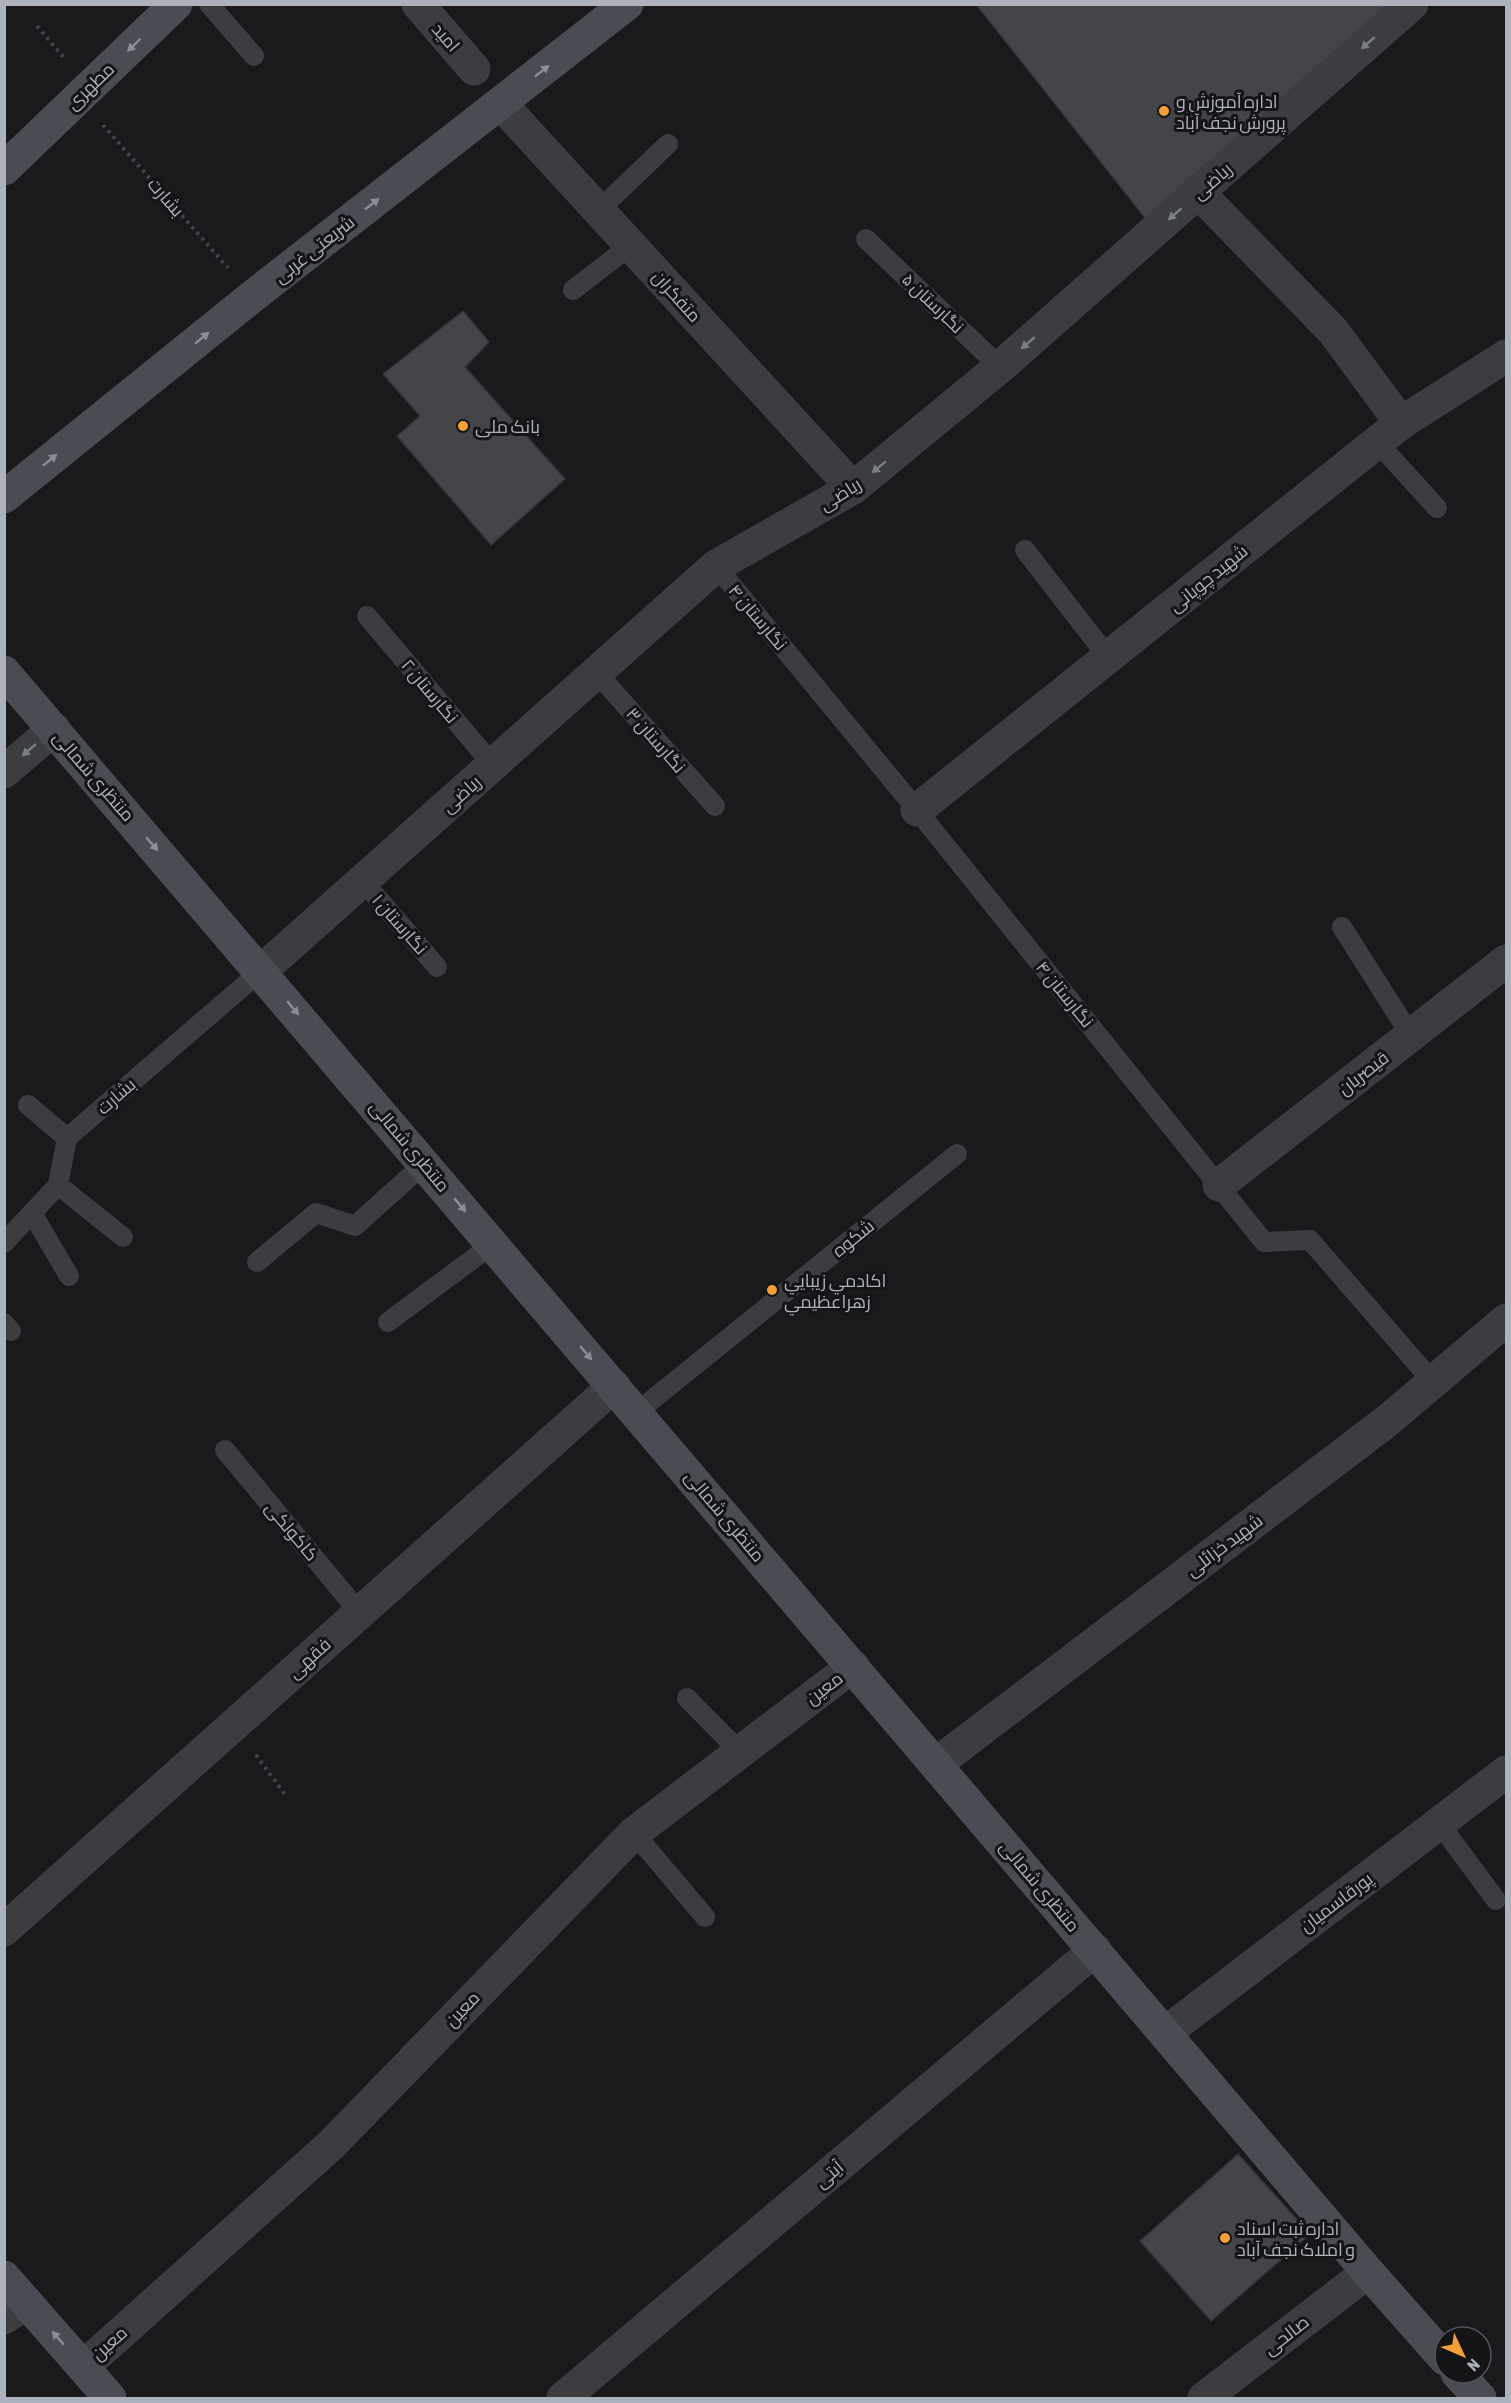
<svg xmlns="http://www.w3.org/2000/svg" width="1511" height="2403" viewBox="0 0 1511 2403" font-family="'Asap Condensed',Cairo,sans-serif">
	<style>
		.building { fill: #444549; stroke: #343538; stroke-width: 1.5 }
		.lines { fill: none; stroke-linecap: round; stroke-linejoin: round }
		.path { stroke: #414448; stroke-width: 4; stroke-dasharray: 3 4.5; stroke-linecap: butt }
		.lane { stroke: #3b3d41; stroke-width: 20 }
		.street { stroke: #3b3d41; stroke-width: 33 }
		.secondary { stroke: #494c52; stroke-width: 33 }
		.oneway { fill: #797e85 }
		.oneway2 { fill: #898f97 }
		.poi-dot { fill: #f49f3a; stroke: #151517; stroke-width: 2 }
		.labels { text-anchor: middle; dominant-baseline: central; stroke-width: 6; stroke-linejoin: round; paint-order: stroke }
		.street-label { font-size: 18px; fill: #acb3bc; stroke: #151517 }
		.poi-label { font-size: 18px; fill: #acb3bc; stroke: #151517; text-anchor: start }
	</style>
	<rect width="100%" height="100%" fill="#1a1a1c"/>
	<!-- building -->
	<g class="building">
		<path d="M976,4h414l-245,214z"/>
		<path d="M463,311l26,31 -24,25 100,112 -74,66 -94,-109 23,-20 -37,-42z"/>
		<path d="M1238,2154l72,80 -99,87 -71,-80z"/>
	</g>
	<g class="lines">
		<!-- path -->
		<g class="path">
			<path d="M37,26l28,33"/>
			<path d="M103,125l125,143"/>
			<path d="M256,1755l30,41"/>
		</g>
		<!-- lane -->
		<g class="lane">
			<path d="M209,4l45,52"/>
			<path d="M599,210l69,-66"/>
			<path d="M866,239l134,128"/>
			<path d="M573,290l58,-45"/>
			<path d="M1377,442l60,66"/>
			<path d="M1025,550l83,107"/>
			<path d="M716,566l201,244 347,432 46,-2 123,142"/>
			<path d="M367,616l126,149"/>
			<path d="M597,673l118,133"/>
			<path d="M363,881l74,86"/>
			<path d="M1342,927l69,109"/>
			<path d="M28,1105l39,33"/>
			<path d="M58,1185l65,52"/>
			<path d="M32,1213l37,63"/>
			<path d="M4,1243l54,-58 9,-47 194,-167"/>
			<path d="M257,1262l59,-49 39,13 70,-63"/>
			<path d="M388,1322l105,-78"/>
			<path d="M4,1323l7,8"/>
			<path d="M637,1412l320,-258"/>
			<path d="M225,1450l135,163"/>
			<path d="M687,1698l53,54"/>
			<path d="M1439,1823l57,77"/>
			<path d="M634,1833l71,84"/>
		</g>
		<!-- street -->
		<g class="street">
			<path d="M418,4l56,65"/>
			<path d="M501,104l352,384"/>
			<path d="M1199,193l134,138 68,92"/>
			<path d="M4,772l50,-43"/>
			<path d="M917,810l484,-387 105,-67"/>
			<path d="M261,971l455,-405 137,-78 147,-121 412,-363"/>
			<path d="M1219,1185l287,-224"/>
			<path d="M936,1764l451,-343 119,-101"/>
			<path d="M4,1930l610,-544"/>
			<path d="M1165,2033l341,-261"/>
			<path d="M4,2318l23,-15"/>
			<path d="M83,2367l248,-222 303,-312 219,-167"/>
			<path d="M563,2398l532,-448"/>
			<path d="M1204,2398l164,-126"/>
		</g>
		<!-- secondary -->
		<g class="secondary">
			<path d="M4,169l172,-165"/>
			<path d="M4,497l249,-201 374,-292"/>
			<path d="M4,672l1364,1600 77,87"/>
			<path d="M4,2277l106,121"/>
			<path d="M1457,2373l23,25"/>
		</g>
	</g>
	<!-- one-way arrows -->
	<defs><path id="oneway-solid" d="M-6-.8H1V-3.2L6.5 0L1 3.2V.8H-6Z" transform="scale(1.5)"/></defs>
	<g class="oneway">
		<use href="#oneway-solid" transform="translate(1368 43) rotate(139)"/>
		<use href="#oneway-solid" transform="translate(1175 214) rotate(139)"/>
		<use href="#oneway-solid" transform="translate(1028 343) rotate(139)"/>
		<use href="#oneway-solid" transform="translate(879 467) rotate(141)"/>
		<use href="#oneway-solid" transform="translate(29 750) rotate(139)"/>
	</g>
	<g class="oneway2">
		<use href="#oneway-solid" transform="translate(134 45) rotate(136)"/>
		<use href="#oneway-solid" transform="translate(542 71) rotate(-38)"/>
		<use href="#oneway-solid" transform="translate(372 204) rotate(-38)"/>
		<use href="#oneway-solid" transform="translate(202 338) rotate(-39)"/>
		<use href="#oneway-solid" transform="translate(50 460) rotate(-39)"/>
		<use href="#oneway-solid" transform="translate(152 844) rotate(49)"/>
		<use href="#oneway-solid" transform="translate(293 1008) rotate(50)"/>
		<use href="#oneway-solid" transform="translate(460 1205) rotate(50)"/>
		<use href="#oneway-solid" transform="translate(586 1353) rotate(50)"/>
		<use href="#oneway-solid" transform="translate(58 2338) rotate(-131)"/>
	</g>
	<!-- markers -->
	<g class="poi-dot">
		<circle cx="1164" cy="111" r="6"/>
		<circle cx="463" cy="426" r="6"/>
		<circle cx="772" cy="1290" r="6"/>
		<circle cx="1225" cy="2238" r="6"/>
	</g>
	<g class="labels">
		<!-- street labels -->
		<g class="street-label">
			<text transform="translate(446 37) rotate(49)">امید</text>
			<text transform="translate(90 86) rotate(-44)">مطهری</text>
			<text transform="translate(1212 181) rotate(-41)">ریاضی</text>
			<text transform="translate(166 197) rotate(49)">بشارت</text>
			<text transform="translate(314 249) rotate(-38)">شریعتی غربی</text>
			<text transform="translate(677 296) rotate(48)">متفکران</text>
			<text transform="translate(933 303) rotate(44)">نگارستان ۵</text>
			<text transform="translate(840 494) rotate(-32)">ریاضی</text>
			<text transform="translate(1208 578) rotate(-39)">شهید چوپانی</text>
			<text transform="translate(758 617) rotate(50)">نگارستان ۴</text>
			<text transform="translate(430 691) rotate(50)">نگارستان ۲</text>
			<text transform="translate(656 740) rotate(49)">نگارستان ۳</text>
			<text transform="translate(94 776) rotate(49)">منتظری شمالی</text>
			<text transform="translate(461 794) rotate(-42)">ریاضی</text>
			<text transform="translate(400 924) rotate(49)">نگارستان ۱</text>
			<text transform="translate(1065 994) rotate(51)">نگارستان ۴</text>
			<text transform="translate(1363 1073) rotate(-38)">قیصریان</text>
			<text transform="translate(116 1096) rotate(-41)">بشارت</text>
			<text transform="translate(410 1146) rotate(50)">منتظری شمالی</text>
			<text transform="translate(853 1238) rotate(-39)">شکوه</text>
			<text transform="translate(725 1516) rotate(50)">منتظری شمالی</text>
			<text transform="translate(292 1531) rotate(50)">کاکولکی</text>
			<text transform="translate(1224 1545) rotate(-37)">شهید خزائلی</text>
			<text transform="translate(309 1658) rotate(-42)">فقهی</text>
			<text transform="translate(824 1688) rotate(-37)">معین</text>
			<text transform="translate(1040 1886) rotate(50)">منتظری شمالی</text>
			<text transform="translate(1336 1902) rotate(-37)">پورقاسمیان</text>
			<text transform="translate(462 2009) rotate(-46)">معین</text>
			<text transform="translate(829 2174) rotate(-40)">آیتی</text>
			<text transform="translate(1286 2335) rotate(-38)">صالحی</text>
			<text transform="translate(109 2343) rotate(-42)">معین</text>
		</g>
		<!-- poi labels -->
		<g class="poi-label">
			<text x="1176" y="101">اداره آموزش و<tspan x="1176" dy="21">پرورش نجف آباد</tspan></text>
			<text x="475" y="426">بانک ملی</text>
			<text x="784" y="1280">اكادمي زيبايي<tspan x="784" dy="21">زهراعظيمي</tspan></text>
			<text x="1237" y="2228">اداره ثبت اسناد<tspan x="1237" dy="21">و املاک نجف آباد</tspan></text>
		</g>
	</g>
	<!-- border -->
	<rect width="1511" height="2403" fill="none" stroke="#acb3bc" stroke-width="12"/>
	<!-- north arrow -->
	<g transform="translate(1463 2355) rotate(134)"><circle r="28" fill="#151517" stroke="#515459" stroke-width="1.5"/>
	<path d="M0-4.5L10 22L0 15L-10 22Z" fill="#f49f3a"/>
	<text y="-9" font-size="16" font-weight="bold" text-anchor="middle" fill="#acb3bc">N</text>
	</g>
</svg>
